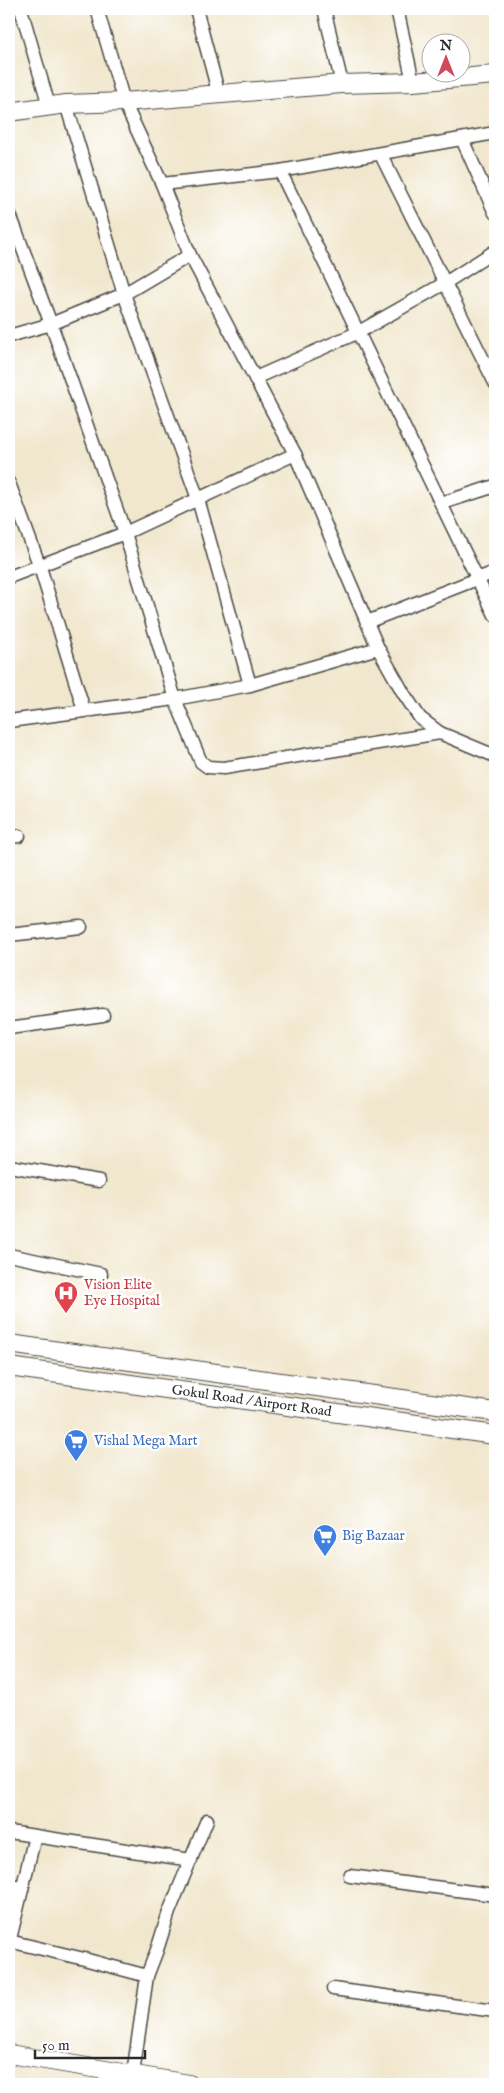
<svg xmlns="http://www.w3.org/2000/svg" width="504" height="2093" viewBox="0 0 504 2093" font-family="'IM FELL English',serif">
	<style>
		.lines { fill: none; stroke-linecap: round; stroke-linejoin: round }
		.street-casing { stroke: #494743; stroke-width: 15 }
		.secondary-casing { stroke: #494743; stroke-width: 20 }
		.street { stroke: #fff; stroke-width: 12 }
		.secondary { stroke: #fff; stroke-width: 18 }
		.labels { text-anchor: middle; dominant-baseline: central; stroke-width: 5; stroke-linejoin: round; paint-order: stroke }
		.health-label { font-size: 14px; fill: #be3a42; stroke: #fff; text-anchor: start }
		.street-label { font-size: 14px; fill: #2b2b2b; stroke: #fff }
		.shop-label { font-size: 14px; fill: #366cbe; stroke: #fff; text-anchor: start }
	</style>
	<rect width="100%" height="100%" fill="#fff"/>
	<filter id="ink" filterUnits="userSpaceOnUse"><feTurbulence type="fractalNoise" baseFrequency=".02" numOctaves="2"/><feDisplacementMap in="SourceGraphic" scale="10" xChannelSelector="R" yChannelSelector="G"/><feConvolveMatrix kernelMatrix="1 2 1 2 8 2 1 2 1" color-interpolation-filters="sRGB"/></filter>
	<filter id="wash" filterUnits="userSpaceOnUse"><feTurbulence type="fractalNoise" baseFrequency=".0096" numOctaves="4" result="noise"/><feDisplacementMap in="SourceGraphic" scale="20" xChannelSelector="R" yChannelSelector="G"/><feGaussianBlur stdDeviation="1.12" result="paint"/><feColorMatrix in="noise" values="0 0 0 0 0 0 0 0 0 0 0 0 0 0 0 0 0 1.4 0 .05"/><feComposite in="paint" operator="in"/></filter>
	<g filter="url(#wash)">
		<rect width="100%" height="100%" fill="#f1e7ce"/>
	</g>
	<g filter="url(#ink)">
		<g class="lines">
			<!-- street casing -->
			<g class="street-casing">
				<g id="street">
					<path d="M21,9l28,97"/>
					<path d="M97,9l27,93 38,82 28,71 105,199 83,194 26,46 16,24 20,15 55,23"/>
					<path d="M196,9l23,86"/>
					<path d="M324,9l18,75"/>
					<path d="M397,9l16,73"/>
					<path d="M66,104l58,190 74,205 52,186"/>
					<path d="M462,139l33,74"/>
					<path d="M381,155l114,228"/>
					<path d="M280,171l215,444"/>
					<path d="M162,184l118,-13 215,-38"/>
					<path d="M9,212l42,112 74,209 50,166 26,63 7,5 16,1 216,-35"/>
					<path d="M9,336l42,-12 73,-30 66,-39"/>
					<path d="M255,378l104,-46 86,-49 50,-32"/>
					<path d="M9,483l31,84 44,143"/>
					<path d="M442,503l53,-17"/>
					<path d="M9,577l116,-44 170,-79"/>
					<path d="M367,622l128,-50"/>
					<path d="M9,721l166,-22 75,-14 128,-37"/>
					<path d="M9,837l10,-1"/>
					<path d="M9,935l72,-8"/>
					<path d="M9,1028l94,-13"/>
					<path d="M9,1166l90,15"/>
					<path d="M9,1255l92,19"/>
					<path d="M9,1832l182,28"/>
					<path d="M350,1876l145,19"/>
					<path d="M9,1885l13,2"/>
					<path d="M9,1941l75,18 63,17"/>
					<path d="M9,1943l26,-107"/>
					<path d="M333,1989l162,22"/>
					<path d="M133,2074l14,-98 10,-26 12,-38 38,-92"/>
				</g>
			</g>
			<!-- secondary casing -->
			<g class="secondary-casing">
				<g id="secondary">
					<path d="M9,112l57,-8 58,-2 218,-18 71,-2 82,-7"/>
					<path d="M9,1344l486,68"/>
					<path id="s1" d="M9,1367l486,68"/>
					<path d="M9,2054l180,30"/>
				</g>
			</g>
			<!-- street -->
			<use href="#street" class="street"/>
			<!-- secondary -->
			<use href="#secondary" class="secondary"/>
		</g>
	</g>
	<!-- icons -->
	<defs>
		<g id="hospital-pin" transform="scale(1.25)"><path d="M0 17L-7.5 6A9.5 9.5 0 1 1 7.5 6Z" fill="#e0444e" stroke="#fff"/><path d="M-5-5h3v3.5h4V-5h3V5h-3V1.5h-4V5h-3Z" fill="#fff"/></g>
		<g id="supermarket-pin" transform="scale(1.25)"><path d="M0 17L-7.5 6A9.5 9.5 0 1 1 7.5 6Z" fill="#3f7fe0" stroke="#fff"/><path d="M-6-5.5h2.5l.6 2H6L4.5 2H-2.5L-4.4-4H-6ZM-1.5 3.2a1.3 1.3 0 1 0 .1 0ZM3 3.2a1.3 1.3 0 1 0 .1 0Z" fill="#fff"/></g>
	</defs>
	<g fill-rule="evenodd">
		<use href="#hospital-pin" x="66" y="1293"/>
		<use href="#supermarket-pin" x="76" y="1441"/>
		<use href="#supermarket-pin" x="325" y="1536"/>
	</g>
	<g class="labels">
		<!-- health labels -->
		<g class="health-label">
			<text x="84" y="1285">Vision Elite<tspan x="84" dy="16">Eye Hospital</tspan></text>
		</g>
		<!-- street labels -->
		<g class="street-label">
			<text stroke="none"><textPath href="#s1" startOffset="245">Gokul Road / Airport Road</textPath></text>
		</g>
		<!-- shop labels -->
		<g class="shop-label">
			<text x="94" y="1441">Vishal Mega Mart</text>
			<text x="342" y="1536">Big Bazaar</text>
		</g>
	</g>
	<!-- margin -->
	<rect width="504" height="2093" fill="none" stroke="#fff" stroke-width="30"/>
	<!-- north arrow -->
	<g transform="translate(446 58)"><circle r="24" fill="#ffffff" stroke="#aaaaaa"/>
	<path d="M0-4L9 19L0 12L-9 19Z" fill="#d1495b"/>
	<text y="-8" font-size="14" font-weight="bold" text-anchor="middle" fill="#2b2b2b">N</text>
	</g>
	<!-- scale -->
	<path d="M35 2050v8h110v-8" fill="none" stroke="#2b2b2b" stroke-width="2.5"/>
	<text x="42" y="2050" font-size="15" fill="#2b2b2b" stroke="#ffffff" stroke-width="4" paint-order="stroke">50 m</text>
</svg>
